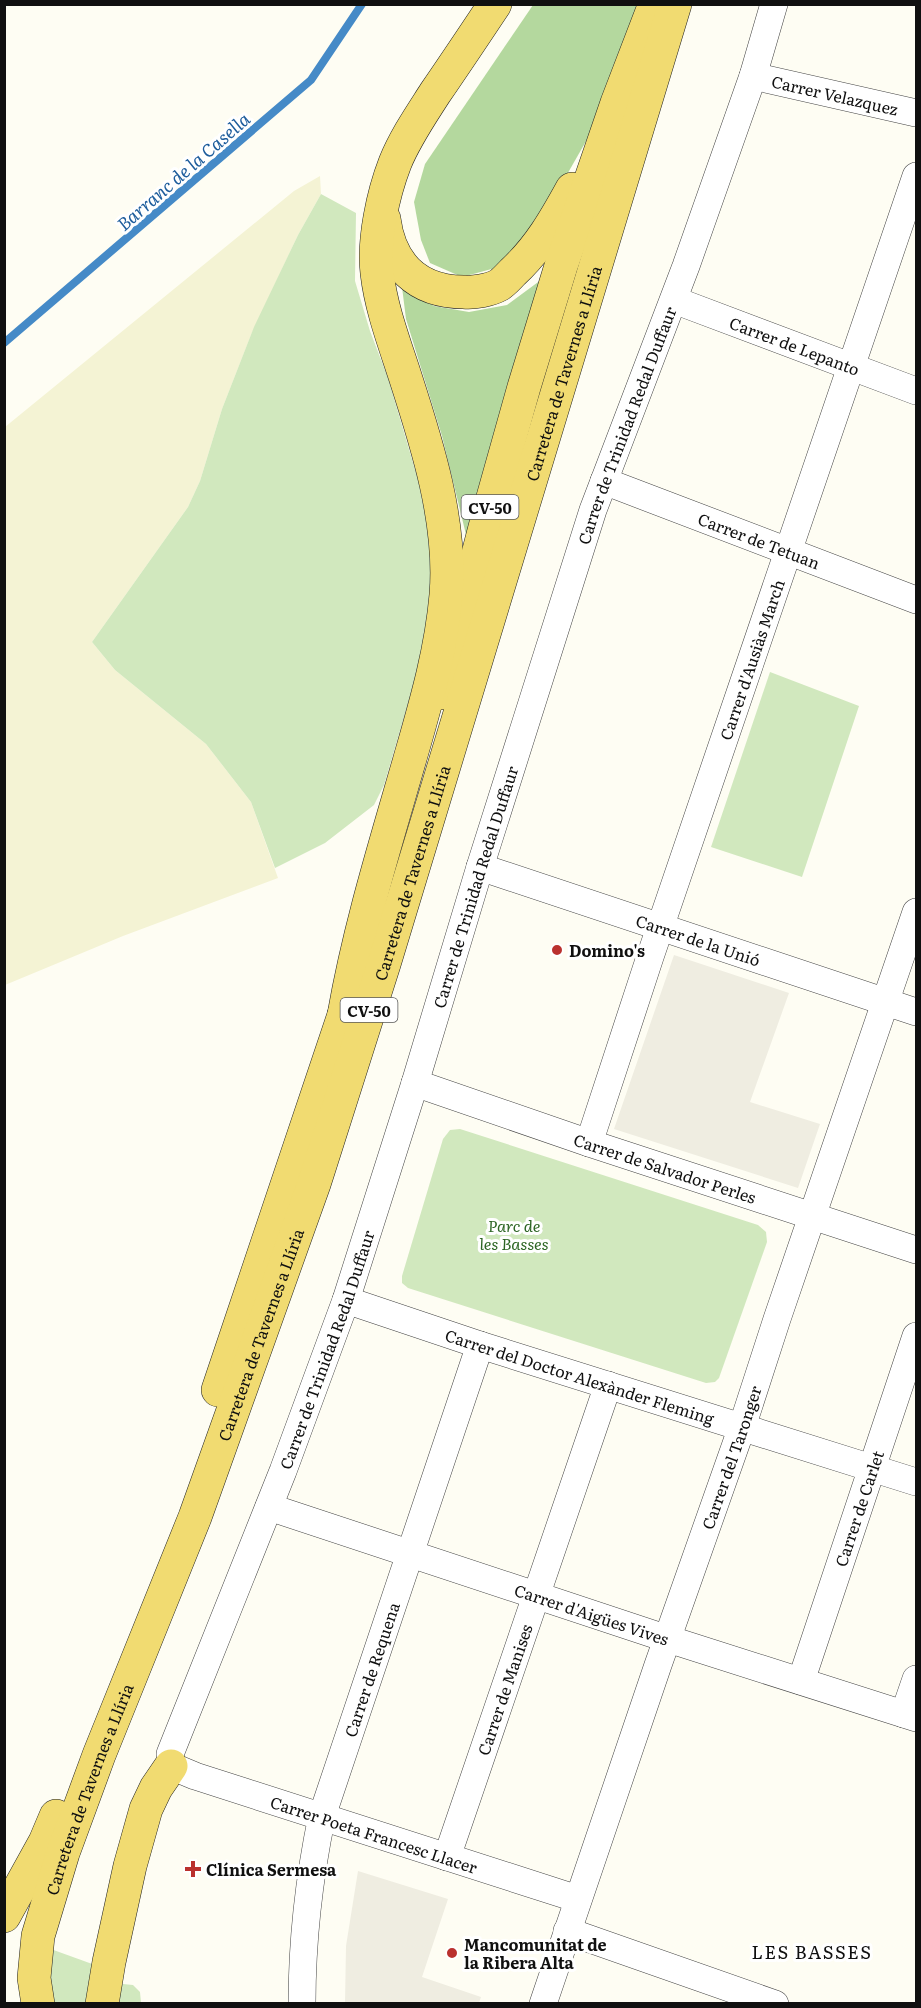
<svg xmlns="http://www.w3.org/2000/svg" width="921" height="2008" viewBox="0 0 921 2008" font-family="Literata,serif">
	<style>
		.farmland { fill: #f4f3d4 }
		.green { fill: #d1e8be }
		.forest { fill: #b4d89e }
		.plaza { fill: #efede1 }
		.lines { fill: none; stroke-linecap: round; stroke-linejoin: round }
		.stream { stroke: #458ac7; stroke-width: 8 }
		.street-casing { stroke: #434343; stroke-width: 28 }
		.primary-casing { stroke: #212121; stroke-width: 34 }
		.street { stroke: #fff; stroke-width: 27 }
		.primary { stroke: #f1db71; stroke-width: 33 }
		.poi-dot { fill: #ba312e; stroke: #fff; stroke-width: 2 }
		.labels { text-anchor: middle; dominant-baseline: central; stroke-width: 6; stroke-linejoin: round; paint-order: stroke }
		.shield { fill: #fff; stroke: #585858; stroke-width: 1.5 }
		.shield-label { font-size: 15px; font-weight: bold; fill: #101010 }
		.street-label { font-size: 16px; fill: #101010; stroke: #fff }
		.poi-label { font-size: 16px; font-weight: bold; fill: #101010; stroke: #fff; text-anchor: start }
		.park-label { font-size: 16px; font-style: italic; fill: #2c6523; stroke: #fff }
		.water-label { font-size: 18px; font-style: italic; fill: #1e5d9c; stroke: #fff }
		.neighbourhood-label { font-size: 18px; letter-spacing: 1.5px; fill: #101010; stroke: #fff }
	</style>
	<rect width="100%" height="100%" fill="#fefdf3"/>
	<!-- farmland -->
	<path class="farmland" d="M320,176l1,18 -23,41 -47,100 -29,74 -22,72 -12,26 -96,135 23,28 91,74 45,58 27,76 -155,58 -118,49v-558l289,-236z"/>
	<!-- green -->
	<g class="green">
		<path d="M321,194l35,19 -1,68 15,50 18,47 31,105 9,44 4,44 -3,43 -10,52 -35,119 -10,20 -49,38 -50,25 -24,-66 -45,-58 -91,-74 -23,-28 96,-135 12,-26 22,-72 32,-82 44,-92z"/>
		<path d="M770,672l89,34 -57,171 -91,-30z"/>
		<path d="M460,1129l298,96 8,7 1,10 -48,136 -4,4 -9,1 -298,-95 -6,-5v-7l41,-137 7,-9z"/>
		<path d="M48,1948l47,17 -6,38h-38z"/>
		<path d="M123,1984l10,1 7,7 1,11 -26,1 3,-17z"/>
	</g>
	<!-- forest -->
	<g class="forest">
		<path d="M533,5h108l-44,117 -64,112 -34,33 -37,10 -32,-14 -9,-23 -7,-38 11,-38z"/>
		<path d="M549,274l-79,277 -28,-115 -36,-117 -4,-32 32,19 35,6 38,-7z"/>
	</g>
	<!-- plaza -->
	<g class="plaza">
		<path d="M674,955l115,38 -39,109 70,22 -22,64 -184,-59z"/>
		<path d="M358,1871l90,28 -26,78 59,20 -2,6h-134l1,-57z"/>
	</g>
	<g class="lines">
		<!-- stream -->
		<path class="stream" d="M4,343l307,-263 51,-76"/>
		<!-- street casing -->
		<g class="street-casing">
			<g id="street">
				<path id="s1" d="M753,76l163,37"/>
				<path id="s2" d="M674,300l242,91"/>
				<path id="s3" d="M604,481l312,119"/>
				<path id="s4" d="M480,867l436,145"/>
				<path id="s5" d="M415,1083l174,60 327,107"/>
				<path id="s6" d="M589,1143l61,-186 266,-781"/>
				<path id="s7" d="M346,1300l134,45 436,137"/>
				<path id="s8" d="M269,1507l399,132 248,79"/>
				<path id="s9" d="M801,1681l115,-345"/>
				<path d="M904,1714l12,-35"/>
				<path id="s10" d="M447,1857l161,-472"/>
				<path id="s11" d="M578,1899l-383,-123 -24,-10 -1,-12 113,-283 63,-171 69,-217 65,-216 113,-357 93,-244 67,-190 21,-72"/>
				<path d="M567,1931l208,73"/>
				<path id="s12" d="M302,2004c0,-64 7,-126 20,-188l158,-471"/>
				<path id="s13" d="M543,2004l115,-339 84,-238 35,-108 139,-407"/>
			</g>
		</g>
		<!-- primary casing -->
		<g class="primary-casing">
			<g id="primary">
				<path d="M384,219c6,46 33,73 80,73 10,1 26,-2 35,-7 5,-3 10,-9 14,-13 26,-24 42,-52 59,-83"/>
				<path d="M442,693l48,-185 34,-121 37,-121 56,-163 38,-99"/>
				<path d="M344,1015c15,-86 41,-170 65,-253 16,-56 32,-109 37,-167 6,-73 -19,-151 -41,-219 -11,-34 -24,-68 -28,-103 -4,-33 6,-79 18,-110 10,-25 26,-48 40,-70 20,-29 40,-59 60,-89"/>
				<path d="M218,1390l127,-378"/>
				<path d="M4,1916l41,-74 11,-26"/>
				<path id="s14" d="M38,2004l-4,-26 4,-42 25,-83 36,-98 96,-238 119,-333 70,-220 291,-960"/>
				<path d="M102,2004l7,-42 21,-96 16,-57 10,-21 15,-22"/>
			</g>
		</g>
		<!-- street -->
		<use href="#street" class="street"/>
		<!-- primary -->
		<use href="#primary" class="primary"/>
	</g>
	<!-- markers -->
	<g class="poi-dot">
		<circle cx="557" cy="950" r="6"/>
		<path d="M190 1860h6v6h6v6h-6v6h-6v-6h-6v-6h6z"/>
		<circle cx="452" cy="1953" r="6"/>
	</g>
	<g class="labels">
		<!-- shield labels -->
		<g class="shield">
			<rect x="461.5" y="495" width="57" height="24" rx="4.5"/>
			<rect x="340.5" y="998" width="57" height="24" rx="4.5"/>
		</g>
		<g class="shield-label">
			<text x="490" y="507">CV-50</text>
			<text x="369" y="1010">CV-50</text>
		</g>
		<!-- street labels -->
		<g class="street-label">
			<text stroke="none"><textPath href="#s1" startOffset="84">Carrer Velazquez</textPath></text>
			<text stroke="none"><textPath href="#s2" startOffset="129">Carrer de Lepanto</textPath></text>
			<text stroke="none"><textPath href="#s14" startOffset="1718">Carretera de Tavernes a Llíria</textPath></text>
			<text stroke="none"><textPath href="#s11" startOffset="1846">Carrer de Trinidad Redal Duffaur</textPath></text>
			<text stroke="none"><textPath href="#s3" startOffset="166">Carrer de Tetuan</textPath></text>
			<text stroke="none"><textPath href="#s6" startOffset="510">Carrer d'Ausiàs March</textPath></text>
			<text stroke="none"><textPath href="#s14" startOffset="1196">Carretera de Tavernes a Llíria</textPath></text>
			<text stroke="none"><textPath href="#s11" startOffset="1360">Carrer de Trinidad Redal Duffaur</textPath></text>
			<text stroke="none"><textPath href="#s4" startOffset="230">Carrer de la Unió</textPath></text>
			<text stroke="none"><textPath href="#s5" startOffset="264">Carrer de Salvador Perles</textPath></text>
			<text stroke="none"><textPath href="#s14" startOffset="710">Carretera de Tavernes a Llíria</textPath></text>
			<text stroke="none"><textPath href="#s11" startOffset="874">Carrer de Trinidad Redal Duffaur</textPath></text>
			<text stroke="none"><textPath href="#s7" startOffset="246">Carrer del Doctor Alexànder Fleming</textPath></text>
			<text stroke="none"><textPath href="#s13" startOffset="578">Carrer del Taronger</textPath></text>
			<text stroke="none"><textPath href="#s9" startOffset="182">Carrer de Carlet</textPath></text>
			<text stroke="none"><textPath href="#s8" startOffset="340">Carrer d'Aigües Vives</textPath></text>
			<text stroke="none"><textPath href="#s12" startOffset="344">Carrer de Requena</textPath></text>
			<text stroke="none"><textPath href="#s10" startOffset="177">Carrer de Manises</textPath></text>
			<text stroke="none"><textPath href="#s14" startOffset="224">Carretera de Tavernes a Llíria</textPath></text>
			<text transform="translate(374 1834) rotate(18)">Carrer Poeta Francesc Llacer</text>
		</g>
		<!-- poi labels -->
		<g class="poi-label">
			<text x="569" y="950">Domino's</text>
			<text x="206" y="1869">Clínica Sermesa</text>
			<text x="464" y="1944">Mancomunitat de<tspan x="464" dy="18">la Ribera Alta</tspan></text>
		</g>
		<!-- park labels -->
		<g class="park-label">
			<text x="514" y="1225">Parc de<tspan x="514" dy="18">les Basses</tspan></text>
		</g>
		<!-- water labels -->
		<g class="water-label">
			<text transform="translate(183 171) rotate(-41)">Barranc de la Casella</text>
		</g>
		<!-- neighbourhood labels -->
		<g class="neighbourhood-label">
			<text x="812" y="1951">LES BASSES</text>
		</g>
	</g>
	<!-- border -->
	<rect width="921" height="2008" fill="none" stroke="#101010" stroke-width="12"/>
</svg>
